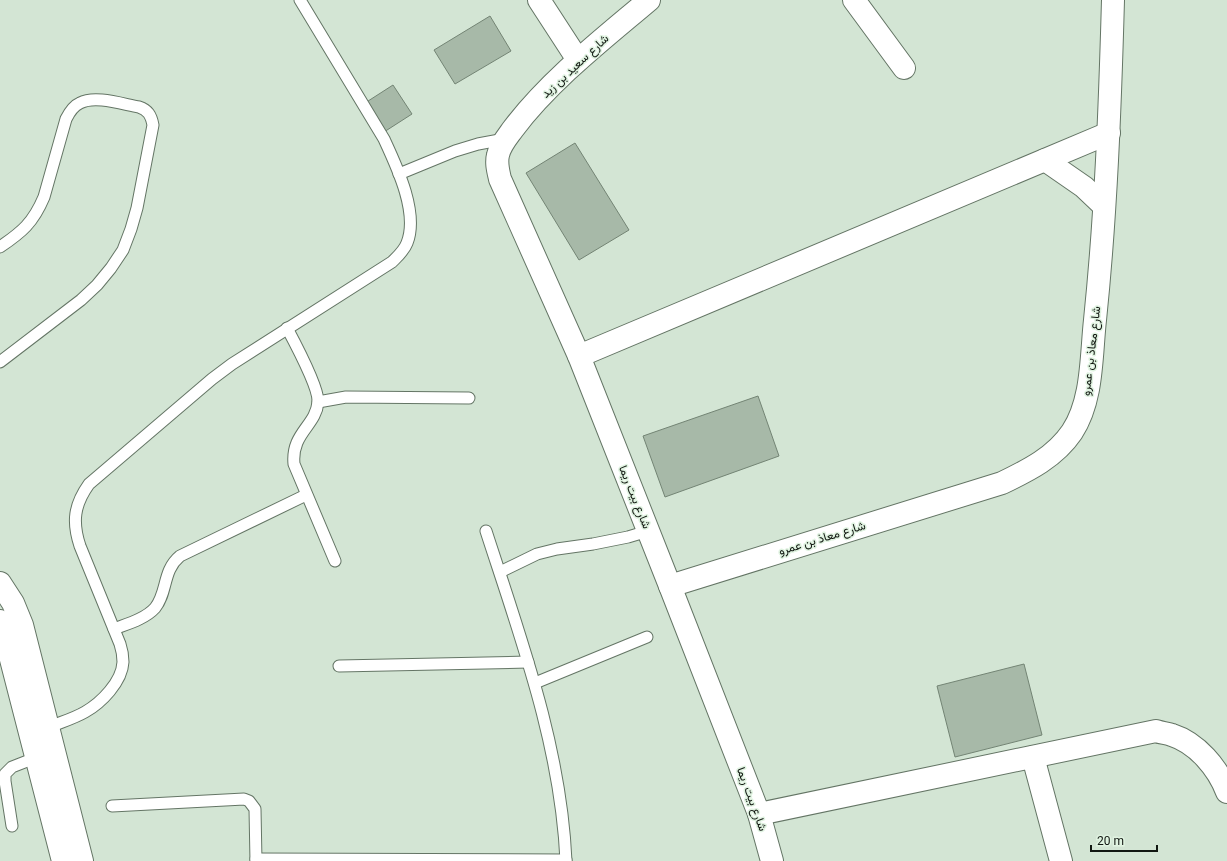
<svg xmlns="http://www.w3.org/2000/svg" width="1227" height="861" viewBox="0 0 1227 861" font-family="Roboto,Vazirmatn,sans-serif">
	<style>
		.building { fill: #a7b9a8; stroke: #738474 }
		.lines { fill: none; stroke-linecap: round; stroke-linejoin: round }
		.service-casing { stroke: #647565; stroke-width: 13 }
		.minor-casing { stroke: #647565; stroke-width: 24 }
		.service { stroke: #fff; stroke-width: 11 }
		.minor { stroke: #fff; stroke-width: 22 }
		.labels { text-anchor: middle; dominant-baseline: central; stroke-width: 3; stroke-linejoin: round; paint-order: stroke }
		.street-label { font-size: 12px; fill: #111711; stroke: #e0f3e1 }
	</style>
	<rect width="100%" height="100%" fill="#d3e5d4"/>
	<!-- building -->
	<g class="building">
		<path d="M490,16l21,35 -56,33 -21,-34z"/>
		<path d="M393,85l19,29 -28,18 -19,-29z"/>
		<path d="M575,143l54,87 -50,30 -53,-87z"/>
		<path d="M758,396l21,60 -114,41 -22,-61z"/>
		<path d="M1024,664l18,71 -87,22 -18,-71z"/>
	</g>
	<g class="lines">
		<!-- service casing -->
		<g class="service-casing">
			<g id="service">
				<path d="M399,174l56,-23 23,-7 27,-5"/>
				<path d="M0,247c22,-15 33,-24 44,-50l22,-78c3,-6 7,-13 14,-16 15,-8 42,1 59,4 9,3 12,8 14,18l-16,83 -6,21 -8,21 -12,18 -14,17 -16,15 -81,62"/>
				<path d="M287,328c8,15 32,60 31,74 -2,24 -27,31 -24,62l41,97"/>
				<path d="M318,402l28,-5 123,1"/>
				<path d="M486,531c35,108 75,216 80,330"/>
				<path d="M500,572l37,-18 20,-5 36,-5 35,-7 20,-6"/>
				<path d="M114,629c13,-5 31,-10 41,-21 13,-16 7,-37 25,-52l126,-61"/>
				<path d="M339,666l189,-4"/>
				<path d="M535,683l112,-46"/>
				<path d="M45,729c13,-6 28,-10 40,-17 16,-9 37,-30 38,-50 0,-7 -1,-12 -3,-18l-40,-98c-8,-24 -6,-41 9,-62l123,-105 20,-15 160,-102c6,-6 12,-11 15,-19 12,-30 -10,-76 -23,-104l-84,-139"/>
				<path d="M112,806l132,-7 5,2 6,8 1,52"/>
				<path d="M12,826l-7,-45v-7l7,-7 28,-11"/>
				<path d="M256,859l310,1"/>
			</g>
		</g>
		<!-- minor casing -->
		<g class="minor-casing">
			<g id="minor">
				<path d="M539,0l39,60"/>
				<path d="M649,0c-46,39 -99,80 -136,129 -5,7 -13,16 -15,26 -2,8 0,15 2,24l79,177 91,230 89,228 13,47"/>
				<path d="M854,0l50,68"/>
				<path d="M1045,160l39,27 20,19"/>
				<path d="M579,356l530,-223"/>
				<path d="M0,583l13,20 9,22 60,236"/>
				<path d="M670,586l332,-103c27,-13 53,-26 70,-51 21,-32 19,-76 23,-112 11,-106 15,-213 18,-320"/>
				<path d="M0,621l5,15 58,225"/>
				<path d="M1033,757l28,104"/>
				<path d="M759,814l397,-83c5,2 11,2 16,4 25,8 46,33 55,57"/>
			</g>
		</g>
		<!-- service -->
		<use href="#service" class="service"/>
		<!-- minor -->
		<use href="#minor" class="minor"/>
	</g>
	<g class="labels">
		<!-- street labels -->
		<g class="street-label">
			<text transform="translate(575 66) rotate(-43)">شارع سعيد بن زيد</text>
			<text transform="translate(1091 351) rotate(-83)">شارع معاذ بن عمرو</text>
			<text transform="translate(635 497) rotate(68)">شارع بيت ريما</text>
			<text transform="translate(822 538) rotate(-17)">شارع معاذ بن عمرو</text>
			<text transform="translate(752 799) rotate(70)">شارع بيت ريما</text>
		</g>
	</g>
	<!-- scale -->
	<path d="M1091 845v6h66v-6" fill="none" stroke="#111711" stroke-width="2"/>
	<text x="1097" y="845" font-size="12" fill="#111711" stroke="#e0f3e1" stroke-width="3" paint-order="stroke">20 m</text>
</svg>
